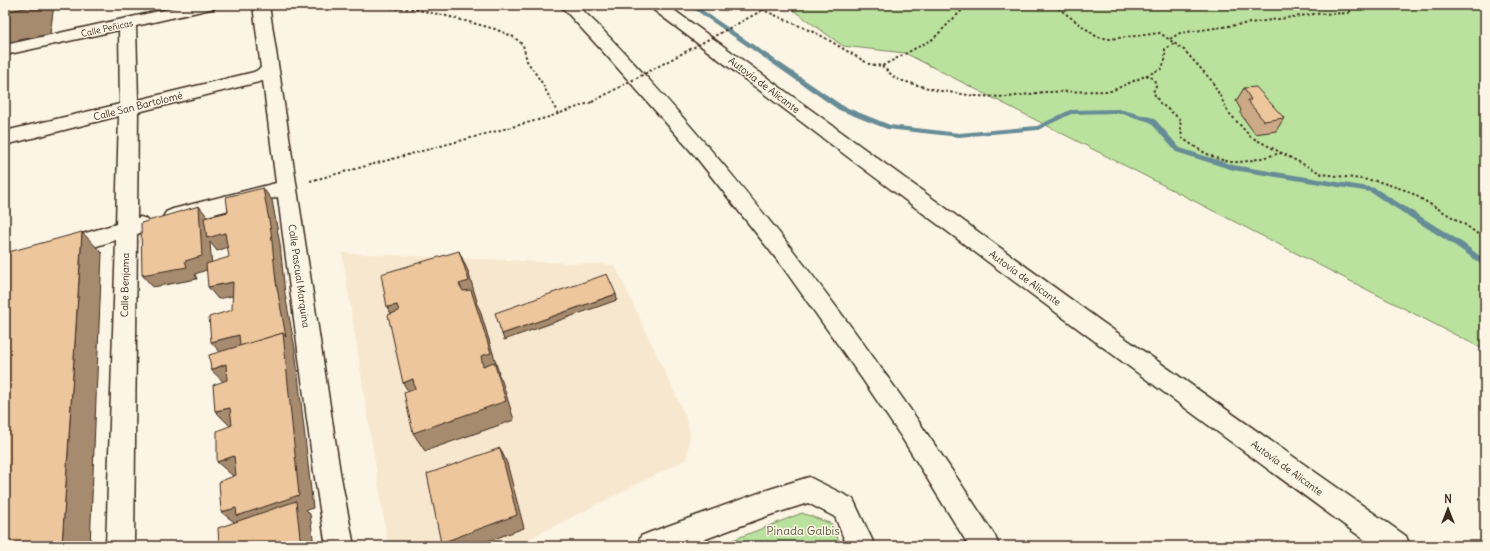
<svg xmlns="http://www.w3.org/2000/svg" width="1490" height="551" viewBox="0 0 1490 551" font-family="Delius,sans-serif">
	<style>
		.built { fill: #f8e7cf }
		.green { fill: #bae29e; stroke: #7a865e }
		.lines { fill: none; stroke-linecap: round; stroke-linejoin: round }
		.stream { fill: #678c96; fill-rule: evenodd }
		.street-casing { stroke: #3b2a1e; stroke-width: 3 }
		.highway-casing { stroke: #3b2a1e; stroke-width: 3 }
		.path { stroke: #3b2a1e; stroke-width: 2; stroke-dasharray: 2.5 2.5; stroke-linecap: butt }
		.street { fill: #fcf5e5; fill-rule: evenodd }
		.highway { fill: #fcf5e5; fill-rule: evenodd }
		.path-bridge { stroke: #3b2a1e; stroke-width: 2; stroke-dasharray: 2.5 2.5; stroke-linecap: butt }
		.wall { fill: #ccaa87; stroke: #3b2a1e }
		.shaded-wall { fill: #a68b6e; stroke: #3b2a1e }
		.building { fill: #edc69d; stroke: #3b2a1e }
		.labels { text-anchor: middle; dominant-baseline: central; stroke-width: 3; stroke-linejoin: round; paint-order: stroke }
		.far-street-label { font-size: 9px; fill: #3b2a1e; stroke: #fcf5e5 }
		.street-label { font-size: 10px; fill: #3b2a1e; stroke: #fcf5e5 }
		.near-park-label { font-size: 12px; fill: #5b583e; stroke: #fcf5e5 }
	</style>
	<rect width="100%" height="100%" fill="#fcf5e5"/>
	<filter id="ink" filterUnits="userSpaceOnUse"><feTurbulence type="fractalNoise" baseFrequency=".025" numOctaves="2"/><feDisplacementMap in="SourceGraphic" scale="8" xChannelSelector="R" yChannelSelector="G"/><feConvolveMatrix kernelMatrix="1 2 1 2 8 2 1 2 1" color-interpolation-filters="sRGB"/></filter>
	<g filter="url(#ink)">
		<!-- built -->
		<path class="built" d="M342,253l273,12 70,150 5,18 -3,26 -172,87h-127z"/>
		<!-- green -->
		<g class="green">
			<path d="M786,5h699v345l-580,-297 -62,-7z"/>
			<path d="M802,513l30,11 9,22h-124z"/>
		</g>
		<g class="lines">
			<!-- stream -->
			<path class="stream" d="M688,5h7l148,101 47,19 69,8 78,-7 33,-16 49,-1 35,9 26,30 53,17 142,23 88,55 22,17v7l-28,-20 -87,-55 -137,-22 -57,-18 -26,-30 -31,-9 -48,1 -33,16 -79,7 -72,-8 -48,-19z"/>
			<!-- street casing -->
			<g class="street-casing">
				<g id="street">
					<path d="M186,5h31l-2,3 -79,18 2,74 116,-28 7,-4 -8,-63h16l71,467 14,74h-28l-12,-74 -36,-275 -105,28 -7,-3 -3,-5 3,-5 7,-3 103,-26 -13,-102 -125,31 -1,106 3,-1 7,2 3,6 -3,6 -10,3 -3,312h-28l10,-306 -111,35v-18l111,-33 3,-108 -114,29v-14l115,-27 -1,-74 -114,25v-10z"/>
					<path d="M809,477l44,22 22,47h-28l-12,-29 -27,-14 -38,12 -83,31h-50l4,-10 10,-4 119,-43z"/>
				</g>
			</g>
			<!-- highway casing -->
			<g class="highway-casing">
				<g id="highway">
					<path d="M560,5h17l20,19c151,157 281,330 398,512l4,10h-30l-67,-108 -39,-58 -81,-114 -86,-109 -89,-101z"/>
					<path d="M649,5h18l435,317 304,214 4,10h-37c-242,-177 -483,-356 -722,-538z"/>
				</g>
			</g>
			<!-- path -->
			<g class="path">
				<path d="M376,5l13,3 24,1 30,6 52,14 19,8 9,8 4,16 15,22 16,31"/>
				<path d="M407,5l6,4"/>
				<path d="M752,5l68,30 49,29 13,2 51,-27 34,-34"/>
				<path d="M1054,5l43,32 13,2 50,-6 24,17 28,31 17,32 22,24 71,37 55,7 31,10 56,33 21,15"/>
				<path d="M763,10l11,-5"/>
				<path d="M1170,39l10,-6 134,-19 37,-1 -4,-8"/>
				<path d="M882,66l14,13 39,11 40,6 33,1 36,-5 67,-1 50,-22 4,-8v-12l10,-6"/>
				<path d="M1146,75l8,4 2,7 -3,6 7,11 20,16 2,19c16,11 34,24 54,24 15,0 31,-6 46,-9"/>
				<path d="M310,181l239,-64 43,-15"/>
			</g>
			<!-- street -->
			<use href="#street" class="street"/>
			<!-- highway -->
			<use href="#highway" class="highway"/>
			<!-- path-bridge -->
			<path class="path-bridge" d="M592,102l171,-92"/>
		</g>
		<!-- wall -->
		<path class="wall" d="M1244,88l40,30 -8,13 -21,3 -15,-21 1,-3 -5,-9z"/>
		<!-- shaded-wall -->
		<g class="shaded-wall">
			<path d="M30,5h24l-4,29 -45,9v-31z"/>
			<path d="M263,188l9,12 8,44 5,50 10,55 18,159 -7,2 4,4 4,32h-13l-63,-21 -17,-13 15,-4 40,-226z"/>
			<path d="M199,206l10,13 16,14 9,12 -17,6 -7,-9 2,26 -17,6 2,5 -44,8 -11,-12 43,-14z"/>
			<path d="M82,232l20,21 -12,293h-28z"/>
			<path d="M459,251l9,20 9,30 -1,1 4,8 19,63h-1l4,8 12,39 -89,31 -12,-18 70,-67 -15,-62 -9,-20z"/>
			<path d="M233,282l9,12 -24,5 -10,-12z"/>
			<path d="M616,294l1,6 -113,40 -2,-6z"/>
			<path d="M397,305l11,20 -9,2 -12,-20z"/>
			<path d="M239,335l10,12 -27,7 -11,-12z"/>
			<path d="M226,364l14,15 -13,6 -16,-15z"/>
			<path d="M413,379l11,19 -9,4 -12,-19z"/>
			<path d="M230,408l15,15 -15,3 -15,-15z"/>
			<path d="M500,448l7,15 17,65 -49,18h-31l-3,-3z"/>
			<path d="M234,456l16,14 -17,6 -16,-14z"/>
		</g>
		<!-- building -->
		<g class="building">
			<path d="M5,5h25l-1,2 -24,5z"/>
			<path d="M1256,87l28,31 -20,3 -17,-21h4l-7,-12z"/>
			<path d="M263,188l8,43 5,51 10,55 -3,-4 -43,13 -1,-11 -28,7 -2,-25 23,-7 1,-28 -25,5 -2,-23 23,-7 -4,-24 -18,5 -3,-20 24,-6 -2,-15z"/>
			<path d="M199,206l3,50 -17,5 2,6 -45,8 -1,-52z"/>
			<path d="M82,232l-20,314h-57v-293z"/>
			<path d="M459,251l10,30 -10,3 4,7 8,-1 20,63 -10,3 2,10 11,-4 12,39 -93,32 -9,-40 11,-4 -2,-10 -10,4 -15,-68 11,-4 -2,-6 -10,2 -6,-33z"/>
			<path d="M607,274l9,20 -114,40 -7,-21z"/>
			<path d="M283,333l16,162 -62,21 -1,-8 -15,4 -2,-30 17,-7 -2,-19 -17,6v-31l15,-6 -2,-17 -15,3 -2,-26 14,-5 -1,-16 -15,6 -2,-15z"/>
			<path d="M500,448l17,67 -76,28 -14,-69z"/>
			<path d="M296,501l5,45h-82l-1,-18z"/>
		</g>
	</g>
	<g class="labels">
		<!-- far-street labels -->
		<g class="far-street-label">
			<text transform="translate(107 28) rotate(-12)">Calle Peñicas</text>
		</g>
		<!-- street labels -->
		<g class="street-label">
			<text transform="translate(764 85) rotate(37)">Autovía de Alicante</text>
			<text transform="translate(138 106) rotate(-14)">Calle San Bartolomé</text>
			<text transform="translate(299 276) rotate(82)">Calle Pascual Marquina</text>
			<text transform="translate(1025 278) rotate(36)">Autovía de Alicante</text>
			<text transform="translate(125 285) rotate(-89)">Calle Benjama</text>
			<text transform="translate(1287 468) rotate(36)">Autovía de Alicante</text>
		</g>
		<!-- near-park labels -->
		<g class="near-park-label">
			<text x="803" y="530">Pinada Galbis</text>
		</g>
	</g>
	<!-- margin -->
	<rect width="1490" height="551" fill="none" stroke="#fcf5e5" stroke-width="20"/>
	<rect x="10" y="10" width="1470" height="531" fill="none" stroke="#3b2a1e" stroke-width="1.5" filter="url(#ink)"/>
	<!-- north arrow -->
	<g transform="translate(1448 509)" stroke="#fcf5e5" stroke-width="3" paint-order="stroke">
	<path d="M0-3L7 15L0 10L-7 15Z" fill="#3b2a1e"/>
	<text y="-6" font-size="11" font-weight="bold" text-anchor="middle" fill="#3b2a1e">N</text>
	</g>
</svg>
